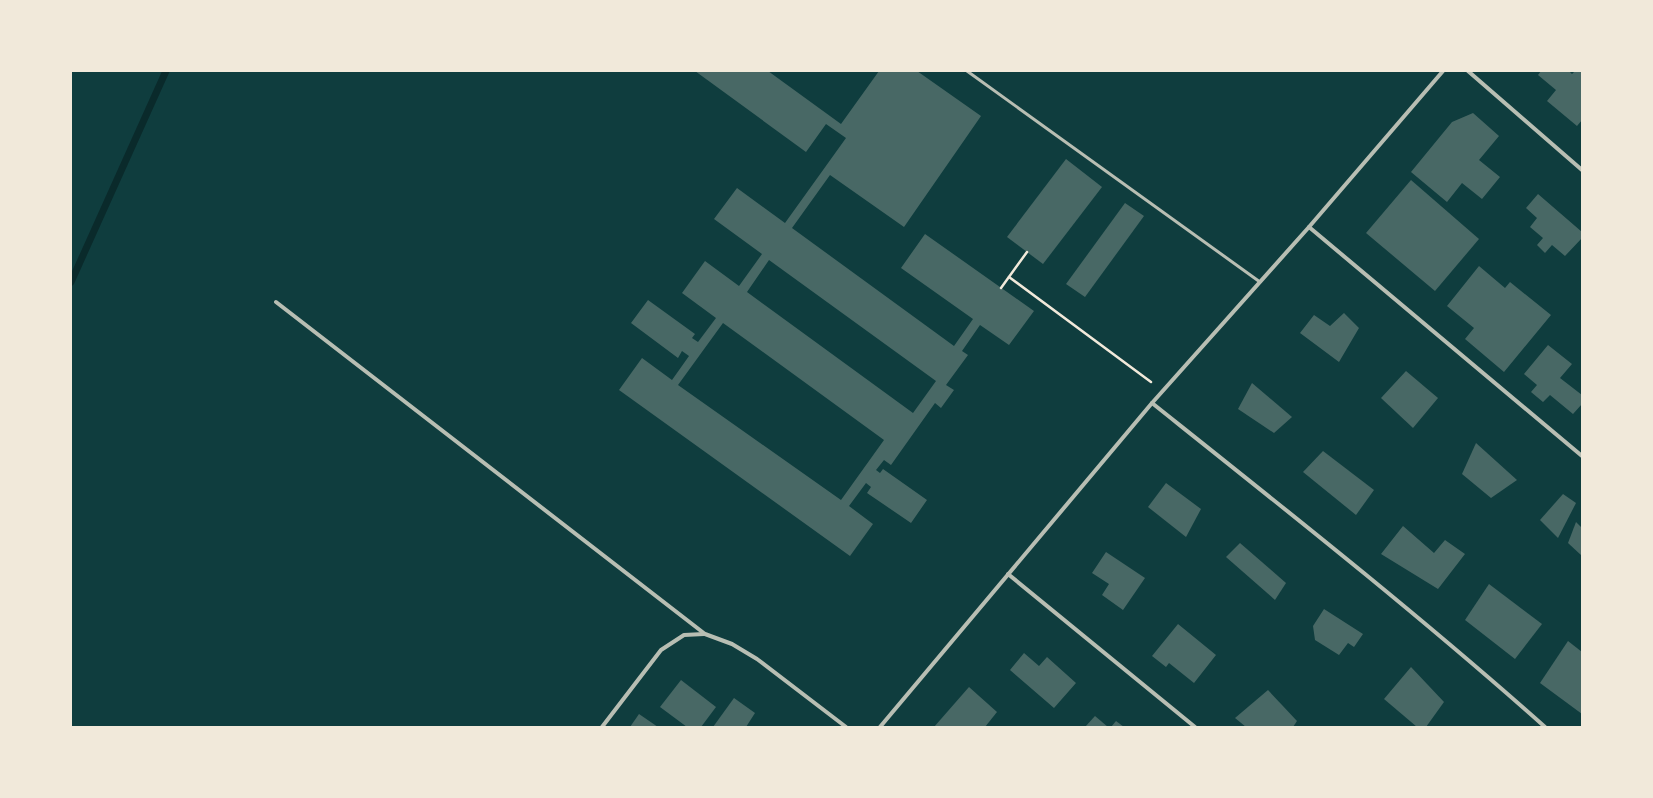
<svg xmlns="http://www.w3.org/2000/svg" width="1653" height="798" viewBox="0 0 1653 798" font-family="'Asap Condensed',sans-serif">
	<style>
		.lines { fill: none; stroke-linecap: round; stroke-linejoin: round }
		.stream { stroke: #0a2a2b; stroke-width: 7 }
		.building { fill: #486865; fill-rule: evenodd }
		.path { stroke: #f1e9da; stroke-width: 2.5 }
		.service { stroke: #b8beb3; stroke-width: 3 }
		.minor { stroke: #b8beb3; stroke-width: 4 }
	</style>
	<rect width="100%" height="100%" fill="#0f3d3e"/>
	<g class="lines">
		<!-- stream -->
		<path class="stream" d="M71,282l95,-211"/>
	</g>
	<!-- building -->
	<g class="building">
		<path d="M695,71h73l73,53 38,-53h38l64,45 -77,111 -74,-52 -38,53 162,118 19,-27 -72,-51 24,-34 109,77 -25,34 -29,-20 -18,26 6,4 -22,30 8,5 -13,18 -6,-5 -44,62 -7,-5 -8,10 4,3 3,-4 44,31 -16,23 -44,-30 4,-6 -5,-4 -17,23 24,18 -23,32 -231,-166 23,-32 30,22 17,-24 -7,-5 -4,7 -47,-35 17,-23 47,34 -3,4 6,4 18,-24 -34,-25 23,-32 34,25 23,-32 -48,-35 23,-31 48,35 61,-85 -20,-14 -20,28zM769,260l167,121 -23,32 -166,-121zM723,323l161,117 -43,60 -163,-115z"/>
		<path d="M1541,71h28l3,3 3,-3h7v49l-5,6 -30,-25 9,-11 -18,-15z"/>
		<path d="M1473,113l26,23 -20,24 21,17 -18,22 -20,-16 -15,19 -36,-30 41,-50z"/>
		<path d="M1066,159l36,28 -59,77 -36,-27z"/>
		<path d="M1411,180l68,59 -44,52 -69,-58z"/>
		<path d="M1538,194l44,38v6l-17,18 -13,-11 -7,8 -8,-8 6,-7 -13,-11 7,-9 -11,-10z"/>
		<path d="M1125,203l19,13 -59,81 -19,-13z"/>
		<path d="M1479,266l26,22 5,-6 41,33 -47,57 -39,-33 9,-11 -27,-22z"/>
		<path d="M1344,313l15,15 -20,34 -39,-29 14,-18 16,11z"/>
		<path d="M1548,345l24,19 -12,14 22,17v9l-9,10 -23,-19 -7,7 -12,-10 6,-7 -13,-11z"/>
		<path d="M1406,371l32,27 -25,30 -32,-30z"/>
		<path d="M1252,383l40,34 -18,16 -36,-24z"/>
		<path d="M1476,443l41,37 -26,18 -29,-24z"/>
		<path d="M1323,451l51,39 -18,25 -53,-43z"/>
		<path d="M1166,483l35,26 -15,28 -38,-30z"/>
		<path d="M1563,494l13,9 -18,35 -18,-18z"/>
		<path d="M1576,522l6,6v28l-14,-13z"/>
		<path d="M1403,526l31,27 11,-13 20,14 -27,35 -57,-35z"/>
		<path d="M1240,543l46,40 -11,17 -49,-43z"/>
		<path d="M1106,552l39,26 -22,32 -21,-15 7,-11 -17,-11z"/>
		<path d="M1489,584l53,40 -27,35 -50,-39z"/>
		<path d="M1324,609l39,25 -9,13 -6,-4 -9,12 -24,-15 -2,-14z"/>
		<path d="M1178,624l38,31 -22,28 -25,-20 -3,4 -14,-11z"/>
		<path d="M1568,641l14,11v62l-42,-31z"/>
		<path d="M1024,653l15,13 8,-9 29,26 -22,25 -44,-38z"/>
		<path d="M1411,667l33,35 -18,25h-9l-33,-28z"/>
		<path d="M681,680l35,27 -15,20h-14l-27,-20z"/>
		<path d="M969,687l28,25 -12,15h-51z"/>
		<path d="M1268,690l29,31 -4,6h-47l-11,-9z"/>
		<path d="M734,698l21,15 -9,14h-33z"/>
		<path d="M639,714l19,13h-28z"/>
		<path d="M1095,716l13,11h-23z"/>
		<path d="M1116,721l8,6h-13z"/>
	</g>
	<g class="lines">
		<!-- path -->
		<g class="path">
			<path d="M1009,277l142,105"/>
			<path d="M1001,288l26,-36"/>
		</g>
		<!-- service -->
		<path class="service" d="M967,71l293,211"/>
		<!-- minor -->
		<g class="minor">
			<path d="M1468,71l114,99"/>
			<path d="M1309,227l273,229"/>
			<path d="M276,302l429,332 27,10 25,15 89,68"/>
			<path d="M1152,403c133,106 266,211 393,324"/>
			<path d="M1008,574l187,153"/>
			<path d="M602,727l59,-77 23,-15 20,-1"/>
			<path d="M880,727l272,-324 157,-176 134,-156"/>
		</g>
	</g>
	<!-- border -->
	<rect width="1653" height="798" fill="none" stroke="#f1e9da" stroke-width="144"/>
</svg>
